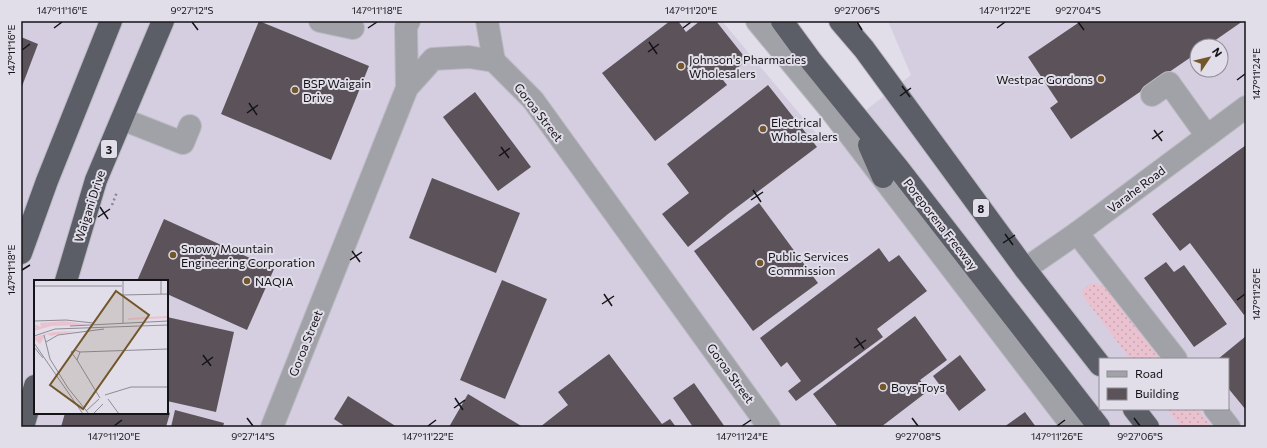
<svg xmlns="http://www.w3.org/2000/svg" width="1267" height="448" viewBox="0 0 1267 448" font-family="Commissioner,sans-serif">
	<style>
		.built { fill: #d4cee0; fill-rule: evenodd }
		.grass { fill: url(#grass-dots) }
		.building { fill: #5c535a }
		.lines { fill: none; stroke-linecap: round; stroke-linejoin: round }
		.minor-casing { stroke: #bcb9c3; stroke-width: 24 }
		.highway-casing { stroke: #bcb9c3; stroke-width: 24 }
		.path { stroke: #8a8790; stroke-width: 2.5; stroke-dasharray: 2 3; stroke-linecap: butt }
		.minor { stroke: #a1a2a7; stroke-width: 22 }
		.highway { stroke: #5b5d67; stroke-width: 22 }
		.ticks { fill: none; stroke: #141317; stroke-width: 1.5 }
		.poi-dot { fill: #73572a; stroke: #e1dde9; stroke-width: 1.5 }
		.labels { text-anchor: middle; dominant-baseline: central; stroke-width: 4; stroke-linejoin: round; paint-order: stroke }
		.shield { fill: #e1dde9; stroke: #525056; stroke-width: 1 }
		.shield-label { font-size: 11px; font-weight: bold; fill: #141317 }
		.poi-label { font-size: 12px; fill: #141317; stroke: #e1dde9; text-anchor: start }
		.street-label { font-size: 12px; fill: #141317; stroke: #e1dde9 }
		.inset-road { fill: none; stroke: #8f8c95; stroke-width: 1 }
		.view { fill: #73572a; fill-opacity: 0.15; stroke: #73572a; stroke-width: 2 }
		.inset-edge { fill: none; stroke: #141317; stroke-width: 2 }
		.neatline { fill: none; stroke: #141317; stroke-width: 1.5 }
		.ticks-label { font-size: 10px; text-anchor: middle; fill: #141317 }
	</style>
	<defs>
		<pattern id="grass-dots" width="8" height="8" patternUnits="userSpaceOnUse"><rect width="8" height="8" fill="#eac2cf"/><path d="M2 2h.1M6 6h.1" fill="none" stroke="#c8a6b1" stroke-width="1.8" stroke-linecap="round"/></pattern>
	</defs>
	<rect width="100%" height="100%" fill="#e1dde9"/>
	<!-- built -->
	<path class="built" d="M21,21h701l102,122 87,-68 -23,-54h358v406h-1225zM1197,46h24v24h-24zM35,281h132v132h-132zM1100,359h128v50h-128z"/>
	<!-- grass -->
	<g class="grass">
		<path d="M1097,283l9,6 54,70h-30l-48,-64 1,-6 7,-5z"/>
		<path d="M1167,409h31l14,18h-31z"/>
	</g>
	<!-- building -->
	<g class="building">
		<path d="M259,21l110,45 -38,94 -110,-46z"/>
		<path d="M670,21h8l8,11 14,-11h16l31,39 -24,20 4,5 -72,56 -53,-68z"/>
		<path d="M1081,21h162l-36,25h-10v7l-126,86 -21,-31 8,-6 -30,-45z"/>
		<path d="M21,37l17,7 -17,45z"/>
		<path d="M768,85l49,62 -89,67 -40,33 -26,-33 27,-21 -22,-29z"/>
		<path d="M475,92l56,75 -33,24 -55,-74z"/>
		<path d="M1246,145v168l-2,2 -54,-72 -10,8 -28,-37z"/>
		<path d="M432,178l88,35 -24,60 -87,-35z"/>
		<path d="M759,203l59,80 -65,48 -59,-80z"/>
		<path d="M164,219l110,50 -27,61 -80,-36v-13h-30z"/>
		<path d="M879,248l10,14 10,-7 28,36 -50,38 6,8 -87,64 -8,-10 13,-10 -14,-19 -6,5 -21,-29z"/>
		<path d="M1166,262l8,10 10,-7 43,59 -33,23 -50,-69z"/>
		<path d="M502,280l45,19 -42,100 -45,-19z"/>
		<path d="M915,316l32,44 -27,20 8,11 -47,36h-43l-25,-33z"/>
		<path d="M167,317l67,15 -18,80 -49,-11z"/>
		<path d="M1246,336v74l-18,-22v-29h-10z"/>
		<path d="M609,354l53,70 8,-5 6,8h-136l28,-22 -10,-13z"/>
		<path d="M960,355l26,35 -27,21 -26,-35z"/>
		<path d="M694,383l31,44h-32l-20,-29z"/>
		<path d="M468,394l55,33h-74z"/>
		<path d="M348,396l49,31h-55l1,-2 -9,-6z"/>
		<path d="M175,410l49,13 -1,4h-52z"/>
		<path d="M167,412l3,1 -4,14h-105l4,-14h102z"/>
		<path d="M1025,412l11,15h-32z"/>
	</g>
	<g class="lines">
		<!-- minor casing -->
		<g class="minor-casing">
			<g id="minor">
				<path d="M320,21l33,7"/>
				<path d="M487,21l7,40"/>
				<path d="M757,21l73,88 243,318"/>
				<path d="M407,88l-1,-61 3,-6"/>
				<path d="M1152,95l17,-12 38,53"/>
				<path d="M122,119l61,24 7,-17"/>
				<path d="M1077,233l99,126"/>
				<path d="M1025,269l52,-36 169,-126"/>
				<path d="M1215,409l14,18"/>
				<path d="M272,427l135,-339 26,-29 36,-2 25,4 39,39 236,327"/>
			</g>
		</g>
		<!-- highway casing -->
		<g class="highway-casing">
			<g id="highway">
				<path d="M782,21l30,41 86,106 201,259"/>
				<path d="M840,21l24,28 161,220 75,96"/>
				<path d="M869,145l14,32"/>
				<path d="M21,253l26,-72 64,-160"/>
				<path d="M66,281l30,-101 67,-159"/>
				<path d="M1134,409l14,18"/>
				<path d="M23,427l12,-41"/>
			</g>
		</g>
		<!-- path -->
		<path class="path" d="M112,205l5,-13"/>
		<!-- minor -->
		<use href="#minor" class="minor"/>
		<!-- highway -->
		<use href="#highway" class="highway"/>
	</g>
	<!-- ticks -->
	<path class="ticks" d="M192,22l6,8M857,22l5,8M1078,22l6,8M54,28l8,-6M368,28l9,-6M683,28l8,-6M997,28l8,-6M649,42l8,12M22,50l8,-6M648,52l11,-8M1237,80l8,-6M902,86l8,11M900,96l11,-8M249,103l8,12M247,113l11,-8M1154,130l8,11M1152,139l11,-8M501,147l8,11M499,156l11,-8M753,190l8,12M751,200l12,-8M100,207l8,12M98,217l12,-8M1005,234l8,11M1003,243l12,-8M352,251l8,11M350,260l12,-8M22,270l8,-5M604,294l8,12M1237,300l8,-6M602,304l12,-8M856,338l8,11M854,348l12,-8M203,355l8,11M202,365l11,-8M455,398l8,12M454,408l11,-8M247,418l6,8M912,418l6,8M1134,418l6,8M114,426l8,-6M428,426l8,-6M742,426l9,-6M1057,426l8,-6"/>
	<!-- markers -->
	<g class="poi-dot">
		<circle cx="681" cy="66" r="4"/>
		<circle cx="1101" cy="79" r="4"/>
		<circle cx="295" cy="90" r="4"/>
		<circle cx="763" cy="129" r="4"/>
		<circle cx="173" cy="255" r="4"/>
		<circle cx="760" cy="263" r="4"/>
		<circle cx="247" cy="281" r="4"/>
		<circle cx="883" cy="387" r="4"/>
	</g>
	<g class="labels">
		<!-- shield labels -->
		<g class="shield">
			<rect x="101" y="140" width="16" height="18" rx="3"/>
			<rect x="973" y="199" width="16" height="18" rx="3"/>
		</g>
		<g class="shield-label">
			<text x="109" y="149">3</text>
			<text x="981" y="208">8</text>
		</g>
		<!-- poi labels -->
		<g class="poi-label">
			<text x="689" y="59">Johnson's Pharmacies<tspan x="689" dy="14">Wholesalers</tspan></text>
			<text x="1093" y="79" text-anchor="end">Westpac Gordons</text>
			<text x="303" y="83">BSP Waigain<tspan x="303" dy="14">Drive</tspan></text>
			<text x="771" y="122">Electrical<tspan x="771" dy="14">Wholesalers</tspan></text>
			<text x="181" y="248">Snowy Mountain<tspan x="181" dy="14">Engineering Corporation</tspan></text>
			<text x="768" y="256">Public Services<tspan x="768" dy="14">Commission</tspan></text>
			<text x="255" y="281">NAQIA</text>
			<text x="891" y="387">Boys Toys</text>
		</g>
		<!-- street labels -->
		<g class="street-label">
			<text transform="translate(539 112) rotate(52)">Goroa Street</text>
			<text transform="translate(1136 189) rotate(-37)">Varahe Road</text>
			<text transform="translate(89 206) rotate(-72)">Waigani Drive</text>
			<text transform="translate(941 224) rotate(52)">Poreporena Freeway</text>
			<text transform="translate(305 343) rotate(-68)">Goroa Street</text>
			<text transform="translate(731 373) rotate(54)">Goroa Street</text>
		</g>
	</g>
	<!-- overview -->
	<g transform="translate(34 280)">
		<rect width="134" height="134" fill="#e1dde9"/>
		<path d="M134,36v2l-41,2 2,-2zM29,41l27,4 -39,1 -17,5v-7l7,3 -1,-4zM42,51l-25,5 -5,-2 -6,10 -6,-5v-2l19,-5z" fill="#eac2cf"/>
		<path class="inset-road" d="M89,0v43M0,6h88M127,14v-14M88,15l46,-1M0,41l32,-1 27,3M36,46l98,-5M10,55l6,24 18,29 21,26M0,56l21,-7 113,-4M12,62l12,-7 46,-6M0,63l49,71M0,67l9,11M43,80l-6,-8 4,-2 5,2M71,115l26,-8h37M66,118l-23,-38 3,-8 88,-3M74,119l11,15M52,131l13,-12M59,134l10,-10"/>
		<path class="view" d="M82,11l33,24 -66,94 -33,-24z"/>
		<rect width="134" height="134" class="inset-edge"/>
	</g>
	<!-- border -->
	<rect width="1267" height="448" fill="none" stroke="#e1dde9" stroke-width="44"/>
	<!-- legend -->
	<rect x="1099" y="358" width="130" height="52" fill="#e1dde9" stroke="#8f8c95"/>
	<rect x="1107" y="371" width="20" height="6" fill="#a1a2a7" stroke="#8f8c95"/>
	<text x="1135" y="378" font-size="12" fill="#141317">Road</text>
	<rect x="1107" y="388" width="20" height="12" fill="#5c535a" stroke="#8f8c95"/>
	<text x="1135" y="398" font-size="12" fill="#141317">Building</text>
	<!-- north arrow -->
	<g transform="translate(1209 58) rotate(55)"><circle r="19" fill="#e1dde9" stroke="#8f8c95"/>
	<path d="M0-3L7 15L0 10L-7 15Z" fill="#73572a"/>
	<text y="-6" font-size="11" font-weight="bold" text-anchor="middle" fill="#141317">N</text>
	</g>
	<rect x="22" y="22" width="1223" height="404" class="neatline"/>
	<g class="ticks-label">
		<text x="62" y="14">147°11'16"E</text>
		<text x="192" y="14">9°27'12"S</text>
		<text x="377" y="14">147°11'18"E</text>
		<text x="691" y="14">147°11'20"E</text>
		<text x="857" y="14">9°27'06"S</text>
		<text x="1005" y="14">147°11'22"E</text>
		<text x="1078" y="14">9°27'04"S</text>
		<text transform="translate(11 50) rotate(-90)" y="4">147°11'16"E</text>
		<text transform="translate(1256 74) rotate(-90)" y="4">147°11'24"E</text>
		<text transform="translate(11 270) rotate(-90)" y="4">147°11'18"E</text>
		<text transform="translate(1256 294) rotate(-90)" y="4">147°11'26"E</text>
		<text x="114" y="440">147°11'20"E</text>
		<text x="253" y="440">9°27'14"S</text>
		<text x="428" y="440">147°11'22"E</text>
		<text x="742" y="440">147°11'24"E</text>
		<text x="918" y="440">9°27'08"S</text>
		<text x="1057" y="440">147°11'26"E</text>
		<text x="1140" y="440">9°27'06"S</text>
	</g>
</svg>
